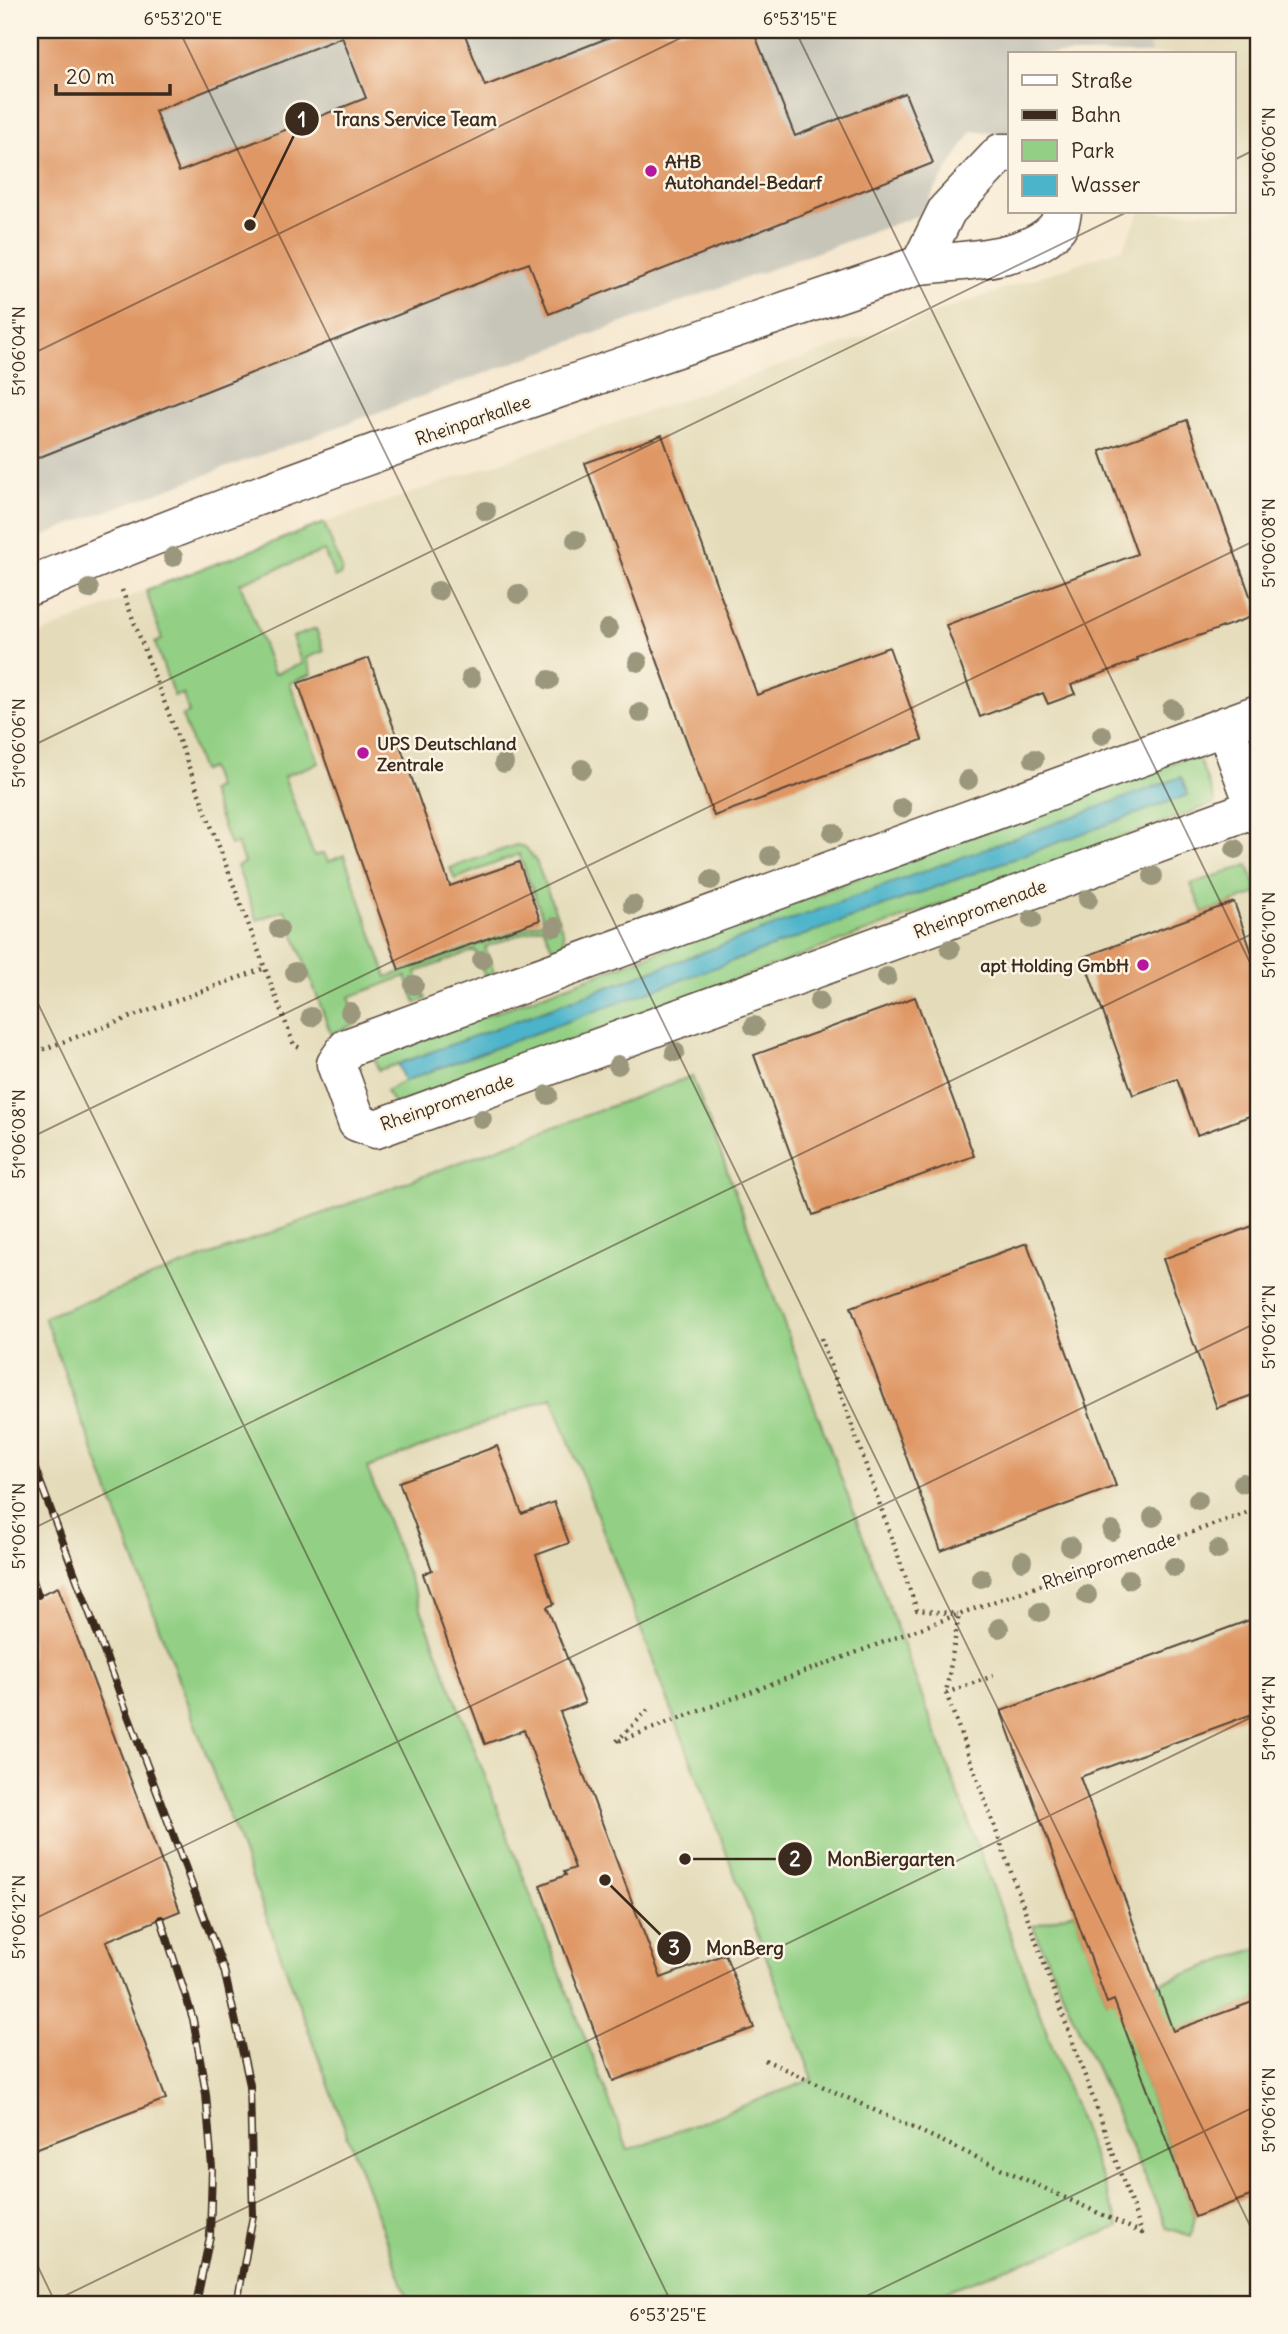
<svg xmlns="http://www.w3.org/2000/svg" width="1288" height="2334" viewBox="0 0 1288 2334" font-family="Delius,sans-serif">
	<style>
		.built { fill: #e4dbba }
		.industrial { fill: #c6c5b8 }
		.green { fill: #93d085; stroke: #677d52; stroke-width: 2; fill-rule: evenodd }
		.water { fill: #4cb4ca; stroke: #446f74; stroke-width: 2 }
		.building { fill: #df9765; fill-rule: evenodd }
		.lines { fill: none; stroke-linecap: round; stroke-linejoin: round }
		.minor-casing { stroke: #574639; stroke-width: 41 }
		.path { stroke: #574639; stroke-width: 4.5; stroke-dasharray: 2 5; stroke-linecap: butt }
		.minor { stroke: #fff; stroke-width: 38 }
		.rail-casing { stroke: #3b2a1e; stroke-width: 8 }
		.rail { stroke: #fcf5e5; stroke-width: 5; stroke-dasharray: 16; stroke-linecap: butt }
		.tree { fill: #9b977c }
		.ticks { fill: none; stroke: #3b2a1e; stroke-width: 2; stroke-opacity: 0.45 }
		.poi-dot { fill: #b5179e; stroke: #fcf5e5; stroke-width: 2.5 }
		.labels { text-anchor: middle; dominant-baseline: central; stroke-width: 5; stroke-linejoin: round; paint-order: stroke }
		.poi-label { font-size: 18px; font-weight: bold; fill: #3b2a1e; stroke: #fcf5e5; text-anchor: start }
		.street-label { font-size: 18px; fill: #3b2a1e; stroke: #fcf5e5 }
		.leader { fill: none; stroke: #3b2a1e; stroke-width: 2.5 }
		.callout-dot { fill: #3b2a1e; stroke: #fcf5e5; stroke-width: 2.5 }
		.mark-label { font-size: 21px; text-anchor: middle; font-weight: bold; fill: #fff }
		.callout-label { font-size: 19px; text-anchor: middle; font-weight: bold; fill: #3b2a1e; stroke: #fcf5e5; stroke-width: 5; stroke-linejoin: round; paint-order: stroke }
		.neatline { fill: none; stroke: #3b2a1e; stroke-width: 2.5 }
		.ticks-label { font-size: 18px; text-anchor: middle; fill: #3b2a1e }
	</style>
	<rect width="100%" height="100%" fill="#fcf5e5"/>
	<filter id="ink" filterUnits="userSpaceOnUse"><feTurbulence type="fractalNoise" baseFrequency=".0143" numOctaves="2"/><feDisplacementMap in="SourceGraphic" scale="14" xChannelSelector="R" yChannelSelector="G"/><feConvolveMatrix kernelMatrix="1 2 1 2 8 2 1 2 1" color-interpolation-filters="sRGB"/></filter>
	<filter id="wash" filterUnits="userSpaceOnUse"><feTurbulence type="fractalNoise" baseFrequency=".00686" numOctaves="4" result="noise"/><feDisplacementMap in="SourceGraphic" scale="28" xChannelSelector="R" yChannelSelector="G"/><feGaussianBlur stdDeviation="1.57" result="paint"/><feColorMatrix in="noise" values="0 0 0 0 0 0 0 0 0 0 0 0 0 0 0 0 0 1.4 0 .05"/><feComposite in="paint" operator="in"/></filter>
	<g filter="url(#wash)">
		<rect width="100%" height="100%" fill="#f6e8d0"/>
		<!-- built -->
		<path class="built" d="M1147,30h111v2274h-1228v-1666l116,-48 178,-67 799,-275 17,-36h94v-158h-83z"/>
		<!-- industrial -->
		<path class="industrial" d="M30,30h1117l4,24h-141v81l-38,-4 -53,84 -853,311 -36,17z"/>
		<!-- green -->
		<g class="green">
			<path d="M324,523l18,46 -2,6 -5,3 -11,-27 -84,32 34,91 28,-10 -10,-27 24,-8 8,22 -18,7 6,16 -22,9 29,80 -35,13 30,80 10,-3 4,9 16,-7 43,122 157,-56 -25,-67 -64,25 -5,-11 66,-23 9,2 11,14 27,71 1,10 -10,10 -11,-26 -58,21 9,26 -9,4 -10,-27 -59,22 10,27 -10,4 -10,-27 -57,21 9,26 -27,11 -46,-124 -28,10 -20,-54 7,-3 -7,-20 -7,2 -20,-54 7,-3 -7,-20 -8,3 -20,-55 7,-3 -6,-19 -9,2 -19,-53 7,-4 -16,-49z"/>
			<path d="M1193,755l5,2 17,44 -2,3 -818,301 -9,-14 18,-10 778,-303 -784,286 -20,6 -4,-13z"/>
			<path d="M1248,865l10,28 -55,20 -12,-29z"/>
			<path d="M692,1076l427,1151 -209,77h-500l-366,-987zM552,1397l261,682 -185,71 -261,-682z"/>
			<path d="M1074,1912l33,90 151,-54v52l-126,47 63,170 -4,19 -24,-8 -134,-302z"/>
		</g>
		<!-- water -->
		<path class="water" d="M1181,777l7,18 -784,286 -6,-17z"/>
		<g id="blocks">
			<!-- building -->
			<g class="building">
				<path d="M30,30h433l22,56 143,-56h125l42,106 110,-43 28,70 -384,151 -20,-51 -499,198zM342,37l24,61 -187,74 -24,-61z"/>
				<path d="M1187,420l70,195 -120,43 1,2 -67,25 4,9 -27,10 -5,-11 -63,24 -34,-92 191,-71 -37,-103z"/>
				<path d="M662,435l95,260 132,-48 33,93 -208,76 -129,-353z"/>
				<path d="M369,658l81,228 69,-24 21,58 -141,50 -101,-287z"/>
				<path d="M1234,902l24,68v143l-61,22 -20,-56 -44,16 -50,-138z"/>
				<path d="M915,997l59,159 -161,59 -59,-160z"/>
				<path d="M1258,1224v169l-41,15 -54,-149z"/>
				<path d="M1027,1243l89,243 -175,65 -90,-244z"/>
				<path d="M497,1446l25,68 32,-12 15,41 -33,12 18,49 -7,3 38,96 -25,9 101,266 64,-24 29,74 -141,53 -73,-196 26,-10 -2,-3 11,-4 -51,-138 -39,14 -62,-170 9,-4 -33,-88z"/>
				<path d="M58,1587l122,324 -74,30 60,158 -136,52v-552z"/>
				<path d="M1258,1617v95l-178,65 93,254 85,-31v193l-63,24 -81,-217 -7,3 -106,-292z"/>
			</g>
		</g>
	</g>
	<g filter="url(#ink)">
		<use href="#blocks" fill-opacity="0" stroke="#574639" stroke-width="2"/>
		<g class="lines">
			<!-- minor casing -->
			<g class="minor-casing">
				<g id="minor">
					<path d="M920,265l27,-55 54,-57h9"/>
					<path d="M30,586c291,-122 592,-218 890,-321 38,-4 112,-5 137,-38 3,-3 4,-10 5,-15"/>
					<path d="M1258,714l-911,334 -11,16 21,58 19,7 882,-322"/>
					<path d="M1225,726l33,89"/>
				</g>
			</g>
			<!-- path -->
			<g class="path">
				<path d="M122,590l172,455 8,4"/>
				<path d="M30,1054l235,-86"/>
				<path d="M821,1338l96,272 41,4"/>
				<path d="M946,1693l47,-17"/>
				<path d="M648,1710l-32,32 343,-128 299,-105"/>
				<path d="M765,2060l377,173 -196,-540 13,-79"/>
			</g>
			<!-- minor -->
			<use href="#minor" class="minor"/>
			<!-- rail casing -->
			<g class="rail-casing">
				<g id="rail">
					<path d="M30,1455l194,515 26,115 3,130 -16,89"/>
					<path d="M30,1572l8,23"/>
					<path d="M161,1919l32,100 13,75 6,74 -2,68 -14,68"/>
				</g>
			</g>
			<!-- rail -->
			<use href="#rail" class="rail"/>
		</g>
		<!-- trees -->
		<g class="tree">
			<circle cx="486" cy="511" r="10"/>
			<circle cx="576" cy="540" r="10"/>
			<circle cx="173" cy="557" r="10"/>
			<circle cx="89" cy="589" r="10"/>
			<circle cx="438" cy="591" r="10"/>
			<circle cx="518" cy="594" r="10"/>
			<circle cx="608" cy="629" r="10"/>
			<circle cx="638" cy="662" r="10"/>
			<circle cx="471" cy="678" r="10"/>
			<circle cx="549" cy="680" r="10"/>
			<circle cx="1172" cy="709" r="10"/>
			<circle cx="640" cy="713" r="10"/>
			<circle cx="1102" cy="735" r="10"/>
			<circle cx="1034" cy="759" r="10"/>
			<circle cx="504" cy="763" r="10"/>
			<circle cx="582" cy="769" r="10"/>
			<circle cx="968" cy="780" r="10"/>
			<circle cx="902" cy="808" r="10"/>
			<circle cx="833" cy="833" r="10"/>
			<circle cx="1235" cy="849" r="10"/>
			<circle cx="770" cy="856" r="10"/>
			<circle cx="1153" cy="876" r="10"/>
			<circle cx="711" cy="880" r="10"/>
			<circle cx="1088" cy="899" r="10"/>
			<circle cx="633" cy="905" r="10"/>
			<circle cx="1032" cy="919" r="10"/>
			<circle cx="555" cy="927" r="10"/>
			<circle cx="279" cy="929" r="10"/>
			<circle cx="950" cy="949" r="10"/>
			<circle cx="482" cy="960" r="10"/>
			<circle cx="295" cy="972" r="10"/>
			<circle cx="887" cy="977" r="10"/>
			<circle cx="414" cy="985" r="10"/>
			<circle cx="819" cy="1001" r="10"/>
			<circle cx="350" cy="1012" r="10"/>
			<circle cx="311" cy="1017" r="10"/>
			<circle cx="754" cy="1026" r="10"/>
			<circle cx="675" cy="1052" r="10"/>
			<circle cx="618" cy="1065" r="10"/>
			<circle cx="548" cy="1095" r="10"/>
			<circle cx="482" cy="1119" r="10"/>
			<circle cx="1243" cy="1483" r="10"/>
			<circle cx="1198" cy="1500" r="10"/>
			<circle cx="1153" cy="1517" r="10"/>
			<circle cx="1112" cy="1531" r="10"/>
			<circle cx="1070" cy="1546" r="10"/>
			<circle cx="1218" cy="1550" r="10"/>
			<circle cx="1022" cy="1561" r="10"/>
			<circle cx="1174" cy="1567" r="10"/>
			<circle cx="981" cy="1578" r="10"/>
			<circle cx="1129" cy="1579" r="10"/>
			<circle cx="1087" cy="1595" r="10"/>
			<circle cx="1040" cy="1612" r="10"/>
			<circle cx="999" cy="1628" r="10"/>
		</g>
	</g>
	<!-- ticks -->
	<path class="ticks" d="M179,30l1079,2212M795,30l463,949M1234,160l24,-12M30,355l667,-325M30,747l1097,-535M30,987l642,1317M30,1138l1228,-599M30,1530l1228,-599M30,1921l1228,-599M30,2250l26,54M48,2304l1210,-590M850,2304l408,-199"/>
	<!-- markers -->
	<g class="poi-dot">
		<circle cx="651" cy="171" r="7"/>
		<circle cx="363" cy="753" r="7"/>
		<circle cx="1143" cy="965" r="7"/>
	</g>
	<g class="labels">
		<!-- poi labels -->
		<g class="poi-label">
			<text x="665" y="161">AHB<tspan x="665" dy="21">Autohandel-Bedarf</tspan></text>
			<text x="377" y="743">UPS Deutschland<tspan x="377" dy="21">Zentrale</tspan></text>
			<text x="1129" y="965" text-anchor="end">apt Holding GmbH</text>
		</g>
		<!-- street labels -->
		<g class="street-label">
			<text transform="translate(473 420) rotate(-19)">Rheinparkallee</text>
			<text transform="translate(980 909) rotate(-20)">Rheinpromenade</text>
			<text transform="translate(447 1102) rotate(-19)">Rheinpromenade</text>
			<text transform="translate(1109 1561) rotate(-19)">Rheinpromenade</text>
		</g>
	</g>
	<!-- callouts -->
	<path class="leader" d="M250 225L302 119M685 1859L795 1859M605 1880L674 1948"/>
	<g class="callout-dot">
		<circle cx="250" cy="225" r="7"/>
		<circle cx="685" cy="1859" r="7"/>
		<circle cx="605" cy="1880" r="7"/>
		<circle cx="302" cy="119" r="18"/>
		<circle cx="795" cy="1859" r="18"/>
		<circle cx="674" cy="1948" r="18"/>
	</g>
	<g class="mark-label">
		<text x="302" y="127">1</text>
		<text x="795" y="1866">2</text>
		<text x="674" y="1955">3</text>
	</g>
	<g class="callout-label">
		<text x="415" y="126">Trans Service Team</text>
		<text x="891" y="1866">MonBiergarten</text>
		<text x="745" y="1955">MonBerg</text>
	</g>
	<!-- margin -->
	<rect width="1288" height="2334" fill="none" stroke="#fcf5e5" stroke-width="77"/>
	<!-- legend -->
	<rect x="1008" y="52" width="228" height="161" fill="#fcf5e5" stroke="#afa495" stroke-width="2"/>
	<rect x="1022" y="75" width="35" height="10" fill="#ffffff" stroke="#afa495" stroke-width="2"/>
	<text x="1071" y="88" font-size="21" fill="#3b2a1e">Straße</text>
	<rect x="1022" y="110" width="35" height="10" fill="#3b2a1e" stroke="#afa495" stroke-width="2"/>
	<text x="1071" y="122" font-size="21" fill="#3b2a1e">Bahn</text>
	<rect x="1022" y="140" width="35" height="21" fill="#93d085" stroke="#afa495" stroke-width="2"/>
	<text x="1071" y="158" font-size="21" fill="#3b2a1e">Park</text>
	<rect x="1022" y="175" width="35" height="21" fill="#4cb4ca" stroke="#afa495" stroke-width="2"/>
	<text x="1071" y="192" font-size="21" fill="#3b2a1e">Wasser</text>
	<!-- scale -->
	<path d="M56 84v10h114v-10" fill="none" stroke="#3b2a1e" stroke-width="3.5"/>
	<text x="66" y="84" font-size="21" fill="#3b2a1e" stroke="#fcf5e5" stroke-width="5" paint-order="stroke">20 m</text>
	<rect x="38" y="38" width="1212" height="2258" class="neatline"/>
	<g class="ticks-label">
		<text x="183" y="25">6°53'20"E</text>
		<text x="800" y="25">6°53'15"E</text>
		<text transform="translate(1269 152) rotate(-90)" y="6">51°06'06"N</text>
		<text transform="translate(19 351) rotate(-90)" y="6">51°06'04"N</text>
		<text transform="translate(1269 543) rotate(-90)" y="6">51°06'08"N</text>
		<text transform="translate(19 743) rotate(-90)" y="6">51°06'06"N</text>
		<text transform="translate(1269 935) rotate(-90)" y="6">51°06'10"N</text>
		<text transform="translate(19 1134) rotate(-90)" y="6">51°06'08"N</text>
		<text transform="translate(1269 1327) rotate(-90)" y="6">51°06'12"N</text>
		<text transform="translate(19 1526) rotate(-90)" y="6">51°06'10"N</text>
		<text transform="translate(1269 1718) rotate(-90)" y="6">51°06'14"N</text>
		<text transform="translate(19 1917) rotate(-90)" y="6">51°06'12"N</text>
		<text transform="translate(1269 2110) rotate(-90)" y="6">51°06'16"N</text>
		<text x="668" y="2321">6°53'25"E</text>
	</g>
</svg>
